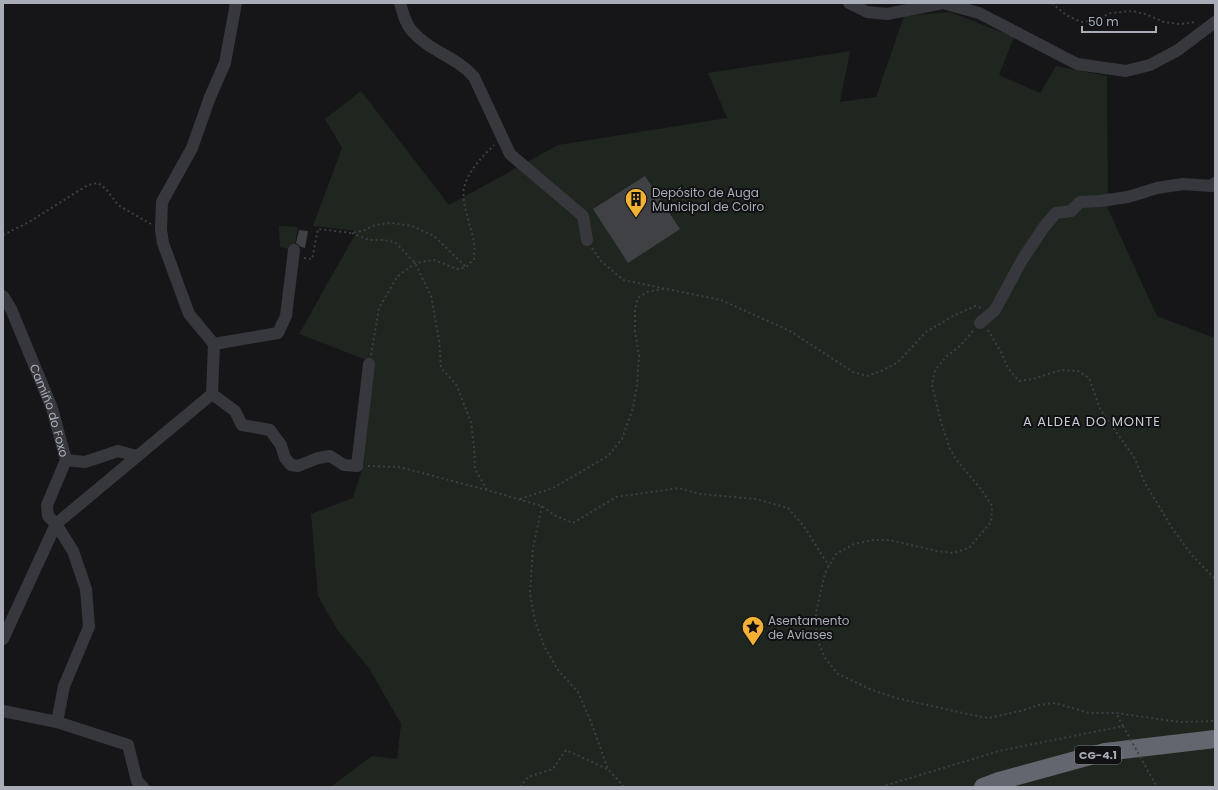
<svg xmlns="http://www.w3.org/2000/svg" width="1218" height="790" viewBox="0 0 1218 790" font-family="Poppins,sans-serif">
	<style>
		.green { fill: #1e261f }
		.building { fill: #404145 }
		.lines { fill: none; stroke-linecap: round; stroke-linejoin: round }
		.path { stroke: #3d3f44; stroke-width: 2; stroke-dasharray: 2 3; stroke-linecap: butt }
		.minor { stroke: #37383d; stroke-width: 12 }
		.highway { stroke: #63666e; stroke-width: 18 }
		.path-bridge { stroke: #3d3f44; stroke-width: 2; stroke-dasharray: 2 3; stroke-linecap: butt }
		.labels { text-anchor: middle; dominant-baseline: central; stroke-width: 4; stroke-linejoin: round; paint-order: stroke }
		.shield { fill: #111113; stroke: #7b7e86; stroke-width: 1 }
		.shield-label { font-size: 11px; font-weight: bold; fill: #a8adb8 }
		.poi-label { font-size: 12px; fill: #a8adb8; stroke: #111113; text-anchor: start }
		.street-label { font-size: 12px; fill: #a8adb8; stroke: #111113 }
		.neighbourhood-label { font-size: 13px; letter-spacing: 1px; fill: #c9ccd4; stroke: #111113 }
	</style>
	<rect width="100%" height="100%" fill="#161618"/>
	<!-- green -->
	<g class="green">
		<path d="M950,12l64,25 -15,38 41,18 16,-27 51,10 1,133 49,107 58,22v449h-882v-2l39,-29 25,3 4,-35 -32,-56 -31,-37 -20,-35 -7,-82 42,-16 11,-35 8,-101 -73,-28 58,-103 -44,-5 29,-78 -17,-29 36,-28 88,114 109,-60 169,-27 -19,-45 142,-22 -10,51 36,-5 28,-81z"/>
		<path d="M279,226l19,1 -4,23 -14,-3z"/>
	</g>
	<!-- building -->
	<g class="building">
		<path d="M645,176l35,53 -52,34 -35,-54z"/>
		<path d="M299,230l9,1 -3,17 -4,-1 -5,-4z"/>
	</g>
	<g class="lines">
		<!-- path -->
		<g class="path">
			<path d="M1052,3l14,12 15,7 12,-1 18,-8 22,-2 15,4 16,7 16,2 16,-2"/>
			<path d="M352,233l17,7h13l13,2 20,21 16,33 8,44 2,28 15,16 15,38 3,25 1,22 12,21"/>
			<path d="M3,235l26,-13 59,-37 10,-2 8,6 12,16 33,19"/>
			<path d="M592,248l9,13 22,19 98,20 69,31 63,41 14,4 14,-5 16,-8 29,-31 27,-16 22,-10 6,2"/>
			<path d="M304,258l8,1 6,-30 34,4 13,-3 10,-5 17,-2 20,3 22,10 32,31"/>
			<path d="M988,330l13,22 7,16 11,13 14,-2 28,-9 17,1 11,7 11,31 34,48 11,26 27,45 19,26 24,25"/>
			<path d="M973,331l-13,15 -13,10 -12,14 -3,15 9,37 9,27 8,13 23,27 11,17 -1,16 -22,26 -16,5 -16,-2 -48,-11h-16l-19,4 -18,10 -11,19 -9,39v24l9,22 13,16 34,16 24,8 76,17 17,3 35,-8 14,-5 17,-2 34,10h27l63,9 36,-1"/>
			<path d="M371,355l8,-47 18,-31 18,-14 19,-3 23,9 9,-2 8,-8c0,-5 1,-11 0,-16 -2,-15 -13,-39 -10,-55 4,-17 18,-31 30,-43"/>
			<path d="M368,466l31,1 88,23 55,16 12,9 19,8 43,-26 63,-9 21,6 56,5 32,9 15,17 26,41"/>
			<path d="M520,499l33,-11 55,-32 14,-17 11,-31 4,-23 2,-29 -4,-25v-21l3,-12 9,-6 16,-3"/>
			<path d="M542,506l-9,42 -3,45 5,28 9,25 14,24 20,22 13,30 17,47 16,18"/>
			<path d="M520,787l8,-10 25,-8 13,-19 41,19"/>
			<path d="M881,787l118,-36 124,-25 -7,-13"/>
		</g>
		<!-- minor -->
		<g class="minor">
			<path d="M400,3c3,10 5,20 12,28 17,20 45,26 62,46l36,77 73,62 4,24"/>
			<path d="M849,3l18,9 20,2 56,-11 36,10 98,51 49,7 24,-6 28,-15 37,-28"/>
			<path id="s1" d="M3,296l8,13 41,99 14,52 -19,45 1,11 8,8 17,27 13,38 3,38 -25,59 -7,36 71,23 9,36 6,6"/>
			<path d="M980,323l15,-13 27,-50 22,-33 12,-14 15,-2 9,-9 20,-1 28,-4 29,-9 26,-4 29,2 3,-3"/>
			<path d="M214,344l64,-11 8,-17 8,-66"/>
			<path d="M212,394l23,17 7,14 28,5 11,15 4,13 6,7 7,1 20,-8 12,-2 14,9 13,1 12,-102"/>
			<path d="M66,460l19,2 33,-11 19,5"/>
			<path d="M3,639l53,-115 156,-130 2,-50 -25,-30 -26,-71 -2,-13 1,-28 30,-54 18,-51 15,-34 11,-60"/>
			<path d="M3,711l54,11"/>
		</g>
		<!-- highway -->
		<path class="highway" d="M983,787l16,-6 106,-29 110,-13"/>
		<!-- path-bridge -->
		<path class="path-bridge" d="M1123,726l34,61"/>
	</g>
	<!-- icons -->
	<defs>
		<g id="building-pin" transform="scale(1.15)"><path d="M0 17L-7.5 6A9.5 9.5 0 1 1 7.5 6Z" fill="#f2b134" stroke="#111113"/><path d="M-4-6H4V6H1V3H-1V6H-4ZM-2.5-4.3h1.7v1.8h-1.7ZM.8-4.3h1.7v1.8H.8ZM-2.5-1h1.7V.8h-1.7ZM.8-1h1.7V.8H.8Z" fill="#111"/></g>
		<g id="sight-pin" transform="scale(1.15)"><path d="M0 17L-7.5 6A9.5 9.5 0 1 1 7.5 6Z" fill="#f2b134" stroke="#111113"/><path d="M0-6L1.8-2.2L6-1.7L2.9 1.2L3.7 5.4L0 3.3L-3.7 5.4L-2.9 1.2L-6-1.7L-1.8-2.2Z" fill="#111"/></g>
	</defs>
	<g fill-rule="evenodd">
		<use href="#building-pin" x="636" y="199"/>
		<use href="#sight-pin" x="753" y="627"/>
	</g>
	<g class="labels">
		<!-- shield labels -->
		<rect class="shield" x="1075" y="746" width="46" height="18" rx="3"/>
		<g class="shield-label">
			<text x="1098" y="755">CG-4.1</text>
		</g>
		<!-- poi labels -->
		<g class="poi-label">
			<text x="652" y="192">Depósito de Auga<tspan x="652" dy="14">Municipal de Coiro</tspan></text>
			<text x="768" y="620">Asentamento<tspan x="768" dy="14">de Aviases</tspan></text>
		</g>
		<!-- street labels -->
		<g class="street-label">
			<text stroke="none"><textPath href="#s1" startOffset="124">Camiño do Foxo</textPath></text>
		</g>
		<!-- neighbourhood labels -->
		<g class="neighbourhood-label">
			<text x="1092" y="421">A ALDEA DO MONTE</text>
		</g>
	</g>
	<!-- border -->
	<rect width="1218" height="790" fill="none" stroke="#a8adb8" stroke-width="8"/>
	<!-- scale -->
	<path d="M1082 26v6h74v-6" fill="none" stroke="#a8adb8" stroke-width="2"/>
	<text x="1088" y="26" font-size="12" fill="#a8adb8" stroke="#111113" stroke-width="3" paint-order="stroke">50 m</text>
</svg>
